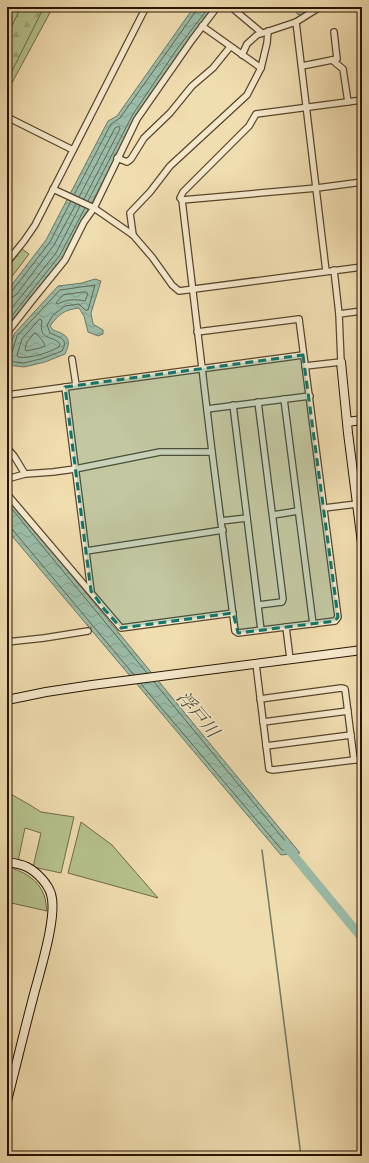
<svg xmlns="http://www.w3.org/2000/svg" width="369" height="1163" viewBox="0 0 369 1163" font-family="'IM FELL DW Pica','Noto Serif JP',serif">
	<style>
		.grass { fill: #b6c28d; stroke: #6e6b47 }
		.forest { fill: url(#forest-firs); stroke: #6e6b47 }
		.water { fill: url(#water-waves); stroke: #6d7965 }
		.lines { fill: none; stroke-linecap: round; stroke-linejoin: round }
		.shore { stroke: #616854; stroke-width: 1 }
		.stream { stroke: #6d7965; stroke-width: 1.5 }
		.river { stroke: #9bbca8; stroke-width: 9 }
		.street-casing { stroke: #59462d; stroke-width: 8 }
		.secondary-casing { stroke: #271401; stroke-width: 10 }
		.street { stroke: #f5e9cc; stroke-width: 5.5 }
		.secondary { stroke: #f5e9cc; stroke-width: 8 }
		.marked { fill: #0f766e; fill-opacity: 0.2; stroke: #0f766e; stroke-width: 3; stroke-dasharray: 8 5; stroke-linejoin: round }
		.labels { text-anchor: middle; dominant-baseline: central; stroke-width: 3; stroke-linejoin: round; paint-order: stroke }
		.water-label { font-size: 18px; font-style: italic; fill: #504f3b; stroke: #f5e9cc }
	</style>
	<defs>
		<pattern id="forest-firs" width="22" height="20" patternUnits="userSpaceOnUse"><rect width="22" height="20" fill="#b6c28d"/><path d="M5 1l3.5 6h-7zM16 11l3.5 6h-7z" fill="#9ca678"/></pattern>
		<pattern id="water-waves" width="16" height="10" patternUnits="userSpaceOnUse"><rect width="16" height="10" fill="#9bbca8"/><path d="M0 5q4-4 8 0t8 0" fill="none" stroke="#86a18f"/></pattern>
	</defs>
	<rect width="100%" height="100%" fill="#f0ddb0"/>
	<filter id="stains"><feTurbulence type="fractalNoise" baseFrequency=".005" numOctaves="4"/><feColorMatrix values="0 0 0 0 .2 0 0 0 0 .09 0 0 0 0 .02 0 0 0 .5 -.17"/></filter>
	<radialGradient id="worn" r=".72"><stop offset=".6" stop-color="#630" stop-opacity="0"/><stop offset="1" stop-color="#630" stop-opacity=".3"/></radialGradient>
	<!-- grass -->
	<g class="grass">
		<path d="M7,7h46l-46,85z"/>
		<path d="M7,792l23,13 11,7 33,5 -13,56 -28,-6 8,-34 -16,-5 -7,33 -11,-2z"/>
		<path d="M81,822l31,23 46,53 -90,-25z"/>
		<path d="M7,867c15,3 32,13 37,28 2,5 2,11 3,16l-40,-9z"/>
	</g>
	<!-- forest -->
	<g class="forest">
		<path d="M21,7h23l-37,74v-45z"/>
		<path d="M22,249l7,5 -22,29v-14z"/>
	</g>
	<!-- water -->
	<g class="water">
		<path d="M194,7h19l-33,45 -43,64 -74,142 -56,70v-37l39,-51 62,-119 9,-5z"/>
		<path d="M297,7h14l-10,8 -4,-1z"/>
		<path d="M95,279l6,2 -10,32 2,11 10,6v4l-5,2 -10,-4 -4,-16 -5,-8c-15,2 -20,6 -29,18l3,4c15,5 19,9 12,24l-20,8 -21,5 -17,-2v-9l7,-22 44,-48 24,-3z"/>
		<path d="M7,497l293,356 -19,2 -274,-325z"/>
	</g>
	<g class="lines">
		<!-- shore -->
		<g class="shore">
			<path d="M74,195l37,-71 9,-6 76,-107v-4"/>
			<path d="M79,197l36,-69 4,-2 1,3 -36,70"/>
			<path d="M88,201l45,-87 44,-65 32,-42"/>
			<path d="M86,292l2,2 -3,7c-9,-2 -19,-2 -27,3l-2,-1 7,-8z"/>
			<path d="M7,293l5,-2 38,-49 21,-41"/>
			<path d="M7,298l5,-1 4,-2 38,-50 22,-41"/>
			<path d="M7,314l49,-61 24,-47"/>
			<path d="M40,319l2,2c-4,20 11,14 18,23l-1,3c-11,6 -29,12 -41,10l-1,-2 5,-16z"/>
			<path d="M7,322l53,-67 25,-47"/>
			<path d="M35,333c3,1 10,10 10,13l-5,2 -14,3 -1,-2 2,-7z"/>
			<path d="M7,354l5,-2 5,-16 43,-46 35,-5 -7,25h-3l-6,-6 -14,2 -12,9 -6,10 3,8c10,5 19,5 12,18l-18,7 -20,5 -17,-2"/>
			<path d="M7,503l140,170"/>
			<path d="M7,527l5,2 122,146"/>
			<path d="M141,684l141,166h8v-3l-136,-165"/>
		</g>
		<!-- stream -->
		<path class="stream" d="M262,850l39,306"/>
		<!-- river -->
		<path class="river" d="M285,845l77,93"/>
		<!-- street casing -->
		<g class="street-casing">
			<g id="street">
				<path d="M231,7l31,26"/>
				<path d="M361,20l1,13"/>
				<path d="M296,22l30,249"/>
				<path d="M202,26l59,42"/>
				<path d="M242,55l5,-11 10,-9 39,-13 24,-15"/>
				<path d="M332,60l11,9 5,33"/>
				<path d="M302,66l35,-7 -3,-27"/>
				<path d="M7,117l66,33"/>
				<path d="M117,158l10,4 4,-3 13,-21 26,-25 22,-27 21,-18 17,-21"/>
				<path d="M53,189l41,19 39,27 19,22 20,28 7,6 183,-24"/>
				<path d="M182,200l135,-12 45,-6"/>
				<path d="M133,235l-3,-22 20,-21 20,-26 77,-71 14,-27 6,-25 1,-12"/>
				<path d="M7,262l17,-21 11,-16 111,-218"/>
				<path d="M334,270l5,44"/>
				<path d="M197,332l102,-13 39,298 -3,4 -97,12 -3,-2 -23,-179 -30,-252 -2,-2 3,-6 66,-66 7,-12 106,-14"/>
				<path d="M7,335l3,-6 21,-27 34,-42 19,-38 10,-14 43,-89 55,-79 25,-33"/>
				<path d="M72,359l4,26"/>
				<path d="M305,366l36,-4 -2,-48 23,-3"/>
				<path d="M65,387l26,204"/>
				<path d="M7,395l296,-40"/>
				<path d="M284,399l29,225"/>
				<path d="M233,405l28,225"/>
				<path d="M207,409l103,-13"/>
				<path d="M7,448l7,8 11,18"/>
				<path d="M7,479l18,-5 28,-2 22,-3 85,-17h52"/>
				<path d="M7,494l114,134 112,-15"/>
				<path d="M324,508l33,-4"/>
				<path d="M273,515l25,-4"/>
				<path d="M221,521l26,-3"/>
				<path d="M86,551l137,-21"/>
				<path d="M258,605l24,-3 1,-3 -25,-197"/>
				<path d="M286,627l4,32"/>
				<path d="M7,642l37,-4 44,-7"/>
				<path d="M256,664l13,105 4,1 89,-11"/>
				<path d="M260,699l81,-11 4,1 9,71"/>
				<path d="M263,722l85,-11"/>
				<path d="M266,746l85,-11"/>
			</g>
		</g>
		<!-- secondary casing -->
		<g class="secondary-casing">
			<g id="secondary">
				<path d="M341,362l7,71 14,110"/>
				<path d="M347,422l15,-2"/>
				<path d="M7,700l39,-8 46,-7 270,-35"/>
				<path d="M7,862c7,1 14,2 20,5 10,5 21,17 24,27 7,22 -12,80 -18,104 -9,34 -17,68 -26,103"/>
			</g>
		</g>
		<!-- street -->
		<use href="#street" class="street"/>
		<!-- secondary -->
		<use href="#secondary" class="secondary"/>
	</g>
	<!-- marked area -->
	<path class="marked" d="M303,355l35,262 -3,4 -97,12 -5,-20 -112,15 -17,-19 -13,-18 -26,-204z"/>
	<g class="labels">
		<!-- water labels -->
		<g class="water-label">
			<text transform="translate(197 715) rotate(50)">浮戸川</text>
		</g>
	</g>
	<!-- margin -->
	<rect width="369" height="1163" fill="none" stroke="#f0ddb0" stroke-width="24"/>
	<rect x="8" y="8" width="353" height="1147" fill="none" stroke="#271401" stroke-width="2"/>
	<rect x="12" y="12" width="345" height="1139" fill="none" stroke="#271401"/>
	<rect width="100%" height="100%" filter="url(#stains)"/>
	<rect width="100%" height="100%" fill="url(#worn)"/>
</svg>
